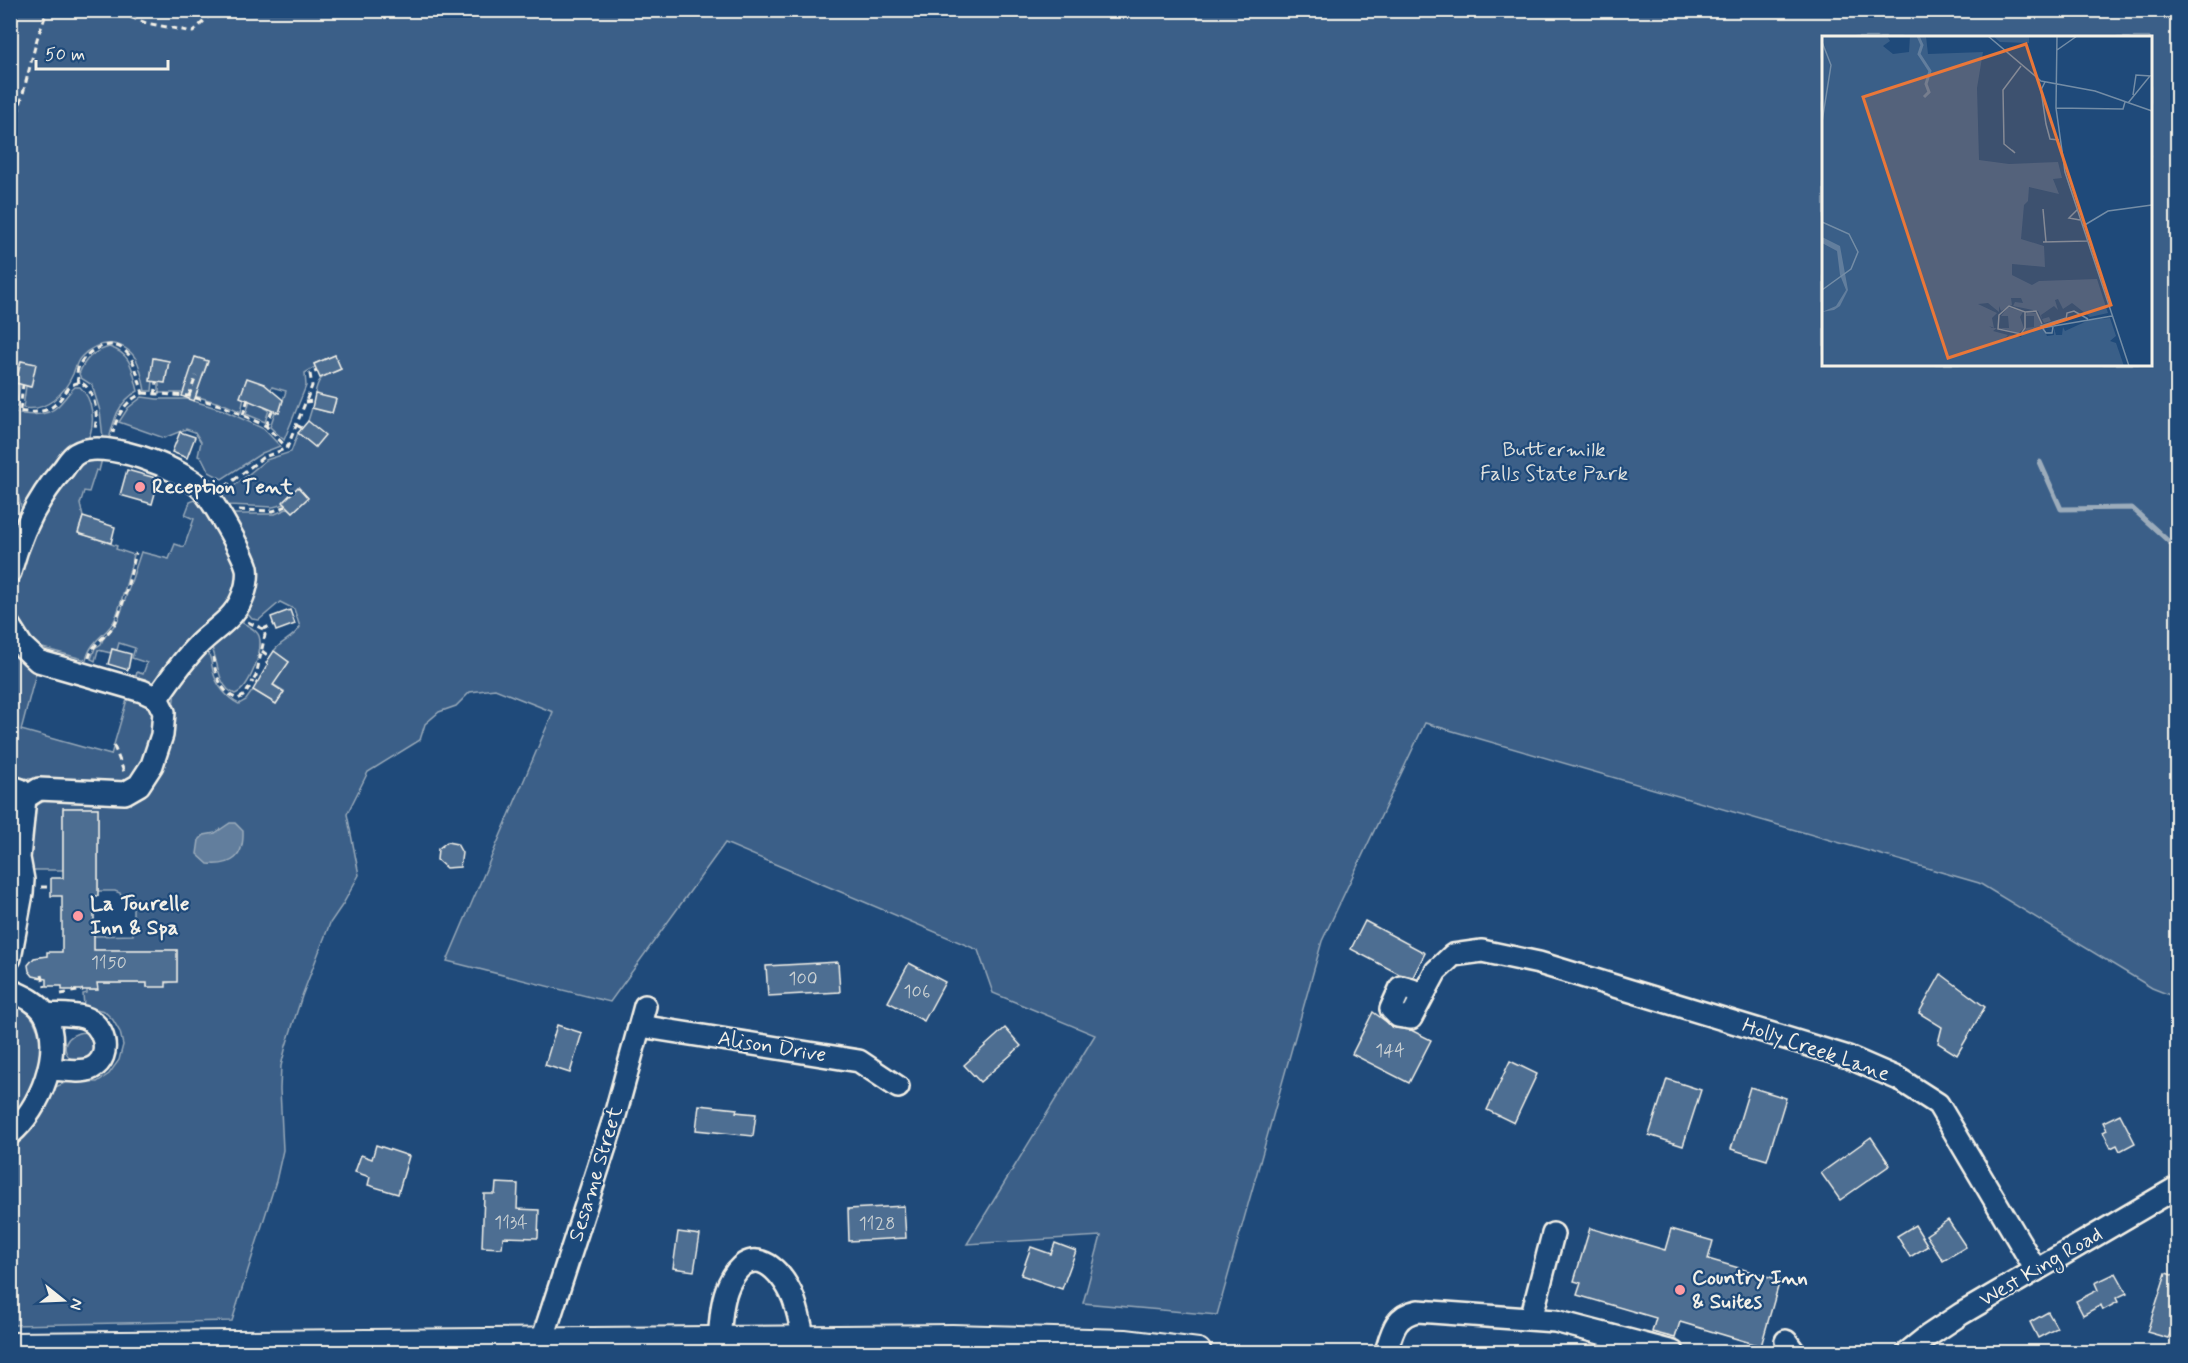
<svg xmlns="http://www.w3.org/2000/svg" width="2188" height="1363" viewBox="0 0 2188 1363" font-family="Mynerve,sans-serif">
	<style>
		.green { fill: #3a5f88; stroke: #97a8b8; stroke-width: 1.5; fill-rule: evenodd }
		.water { fill: #627e9d; stroke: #9cacbb; stroke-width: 1.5 }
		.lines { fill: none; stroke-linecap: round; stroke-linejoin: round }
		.stream { stroke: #9cacbb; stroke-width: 5 }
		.building { fill: #4d6e92; stroke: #f4f1e8; stroke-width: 1.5 }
		.minor-casing { stroke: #f4f1e8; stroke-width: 26 }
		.major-casing { stroke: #f4f1e8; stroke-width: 30 }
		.path { stroke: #f4f1e8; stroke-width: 3; stroke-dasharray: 6 4.5; stroke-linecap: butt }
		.minor { stroke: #1f4a7a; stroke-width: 21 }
		.major { stroke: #1f4a7a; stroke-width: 26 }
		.poi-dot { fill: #ff9aa2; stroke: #1f4a7a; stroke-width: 2 }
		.labels { text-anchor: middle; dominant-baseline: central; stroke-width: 4.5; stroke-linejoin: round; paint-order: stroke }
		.number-label { font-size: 18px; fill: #cad0d2 }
		.park-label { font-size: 21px; fill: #e1e2de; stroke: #1f4a7a }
		.poi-label { font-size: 21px; font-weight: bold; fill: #f4f1e8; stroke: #1f4a7a; text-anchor: start }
		.street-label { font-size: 21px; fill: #f4f1e8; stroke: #1f4a7a }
		.inset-river { fill: none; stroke: #627e9d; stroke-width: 3 }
		.inset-road { fill: none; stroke: #748da6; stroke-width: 1.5 }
		.view { fill: #ea7738; fill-opacity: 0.15; stroke: #ea7738; stroke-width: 3 }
		.inset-edge { fill: none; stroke: #f4f1e8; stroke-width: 3 }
	</style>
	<rect width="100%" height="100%" fill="#1f4a7a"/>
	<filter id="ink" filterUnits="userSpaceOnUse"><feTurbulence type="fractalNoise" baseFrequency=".0167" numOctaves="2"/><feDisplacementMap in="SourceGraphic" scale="12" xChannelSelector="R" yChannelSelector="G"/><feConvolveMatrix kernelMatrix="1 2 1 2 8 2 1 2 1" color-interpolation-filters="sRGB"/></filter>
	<g filter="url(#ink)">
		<!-- green -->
		<g class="green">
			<path d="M11,11h2166v987l-25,-10 -173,-105 -554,-160 -103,218 -105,374 -134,-12 18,-67 -134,8 128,-209 -102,-42 -15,-43 -253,-107 -115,159 -163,-41 106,-249 -58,-23 -25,3 -14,14 -17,6 -14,12 -5,16 -52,32 -21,42 12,61 -16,29 -13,19 -28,73 -16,50 -5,20 -1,23 3,61 -7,31 -44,140 -221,4v-181l42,-56 16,-7 28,1 12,-8 10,-14 4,-15 -3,-13 -7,-12 -9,-9 -20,-5 -1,-12 4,-1v-3h10v-7h50v4l30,-6v-31h-83v-14l39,-1v-38l-12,-1 -1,-3 -5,-2h-17v-83h-35v62h-33l-2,-7 7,-56c23,-20 61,-4 88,-4l47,-70 6,-51 30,-34c5,8 5,14 7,23 3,14 14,27 26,33l7,-4 7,-10 23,14 8,-13 -23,-14 20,-4 8,-11 -15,-11c8,-11 18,-11 26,-24l-6,-18 -14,-7 -21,18 -7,-1 -6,-7c3,-7 9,-15 10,-21 5,-30 -15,-53 -29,-77h48l14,-6 4,4 15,-14 -10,-11 -14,14 1,3 -12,3 -45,-2 -5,-2v-8l43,-35 25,-8 7,-19 17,14 -7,-26 4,-13 20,5 4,-13 -21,-6c3,-19 10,-18 26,-25l-6,-14 -21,9 1,3 -10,6 1,13 -22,54 -14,-13 5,-15 4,1 7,-22 -14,-4 -7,21 4,2 -4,12 -19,-8 4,-14 -3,-22 -6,19 3,1 -3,14 -15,-7 -34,-10 10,-17 6,-16 -12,-5 -10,36h-27v-11l6,1 4,-22 -15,-3 -4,22 3,1 -1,10h-7c-2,-10 -4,-23 -9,-32 -14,-21 -39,-19 -55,-2 -4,4 -6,11 -8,17 -9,20 -26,38 -50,34l3,-22 4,1 5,-23 -14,-3 -5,22 4,2 -3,22h-6zM1824,38h326v326h-326z"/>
			<path d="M109,347c23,7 23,22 29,44 -21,11 -25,31 -30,53l-5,-6 -3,-27 -8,-26 -11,-7 -2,-4c6,-16 14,-22 30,-27z"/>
			<path d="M75,387h5c13,12 16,36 8,52 -26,6 -33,27 -45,47 -5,8 -12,16 -18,23l-4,-2 -10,-41 -1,-54c16,3 36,6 48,-6 7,-7 10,-13 17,-19z"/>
			<path d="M142,397l15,2h30l36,11 41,19 16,17 -18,7 -40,26 -13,-7 -7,-14 -4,-2 3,-14 -6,-10 -9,-3 -22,9 -45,-16 9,-14z"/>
			<path d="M102,459l-3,12 -3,-1 -7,22 -5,-1 -4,13 3,13 -5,15 39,14 -1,3 18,6c-6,21 -11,44 -19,64 -7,16 -23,18 -29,41l-43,-12 -4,2c-14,-14 -24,-26 -27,-47 -4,-39 42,-115 67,-143z"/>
			<path d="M195,500h4l40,63 -1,29 -71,81 -14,12 -18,-5 2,-8 6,2 4,-11 -15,-5 3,-10 -16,-5 -2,7 -5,-1 -1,4 -13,-3 -3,11 -4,-2 4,-11 6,-4 2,-5 15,-18 23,-69 28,7 6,-15 9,3 10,-28 -9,-4 5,-13z"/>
			<path d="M237,620c7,4 19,8 22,16 5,14 -10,53 -24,58 -19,-8 -16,-35 -25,-50z"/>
			<path d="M10,639l28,26 -17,65 90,25 17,-59 29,14 -7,49 -28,28 -111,-10z"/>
			<path d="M16,1004c27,12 30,55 19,80 -6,14 -17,27 -24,40l-1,-104 4,1z"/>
			<path d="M85,1032l9,5 4,9 -7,13 -16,3c-18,-12 -9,-29 10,-30z"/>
		</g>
		<!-- water -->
		<path class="water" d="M230,823h5l8,8c1,26 -10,35 -35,33l-11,-10 2,-14 5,-5 11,-2z"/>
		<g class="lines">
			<!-- stream -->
			<path class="stream" d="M2040,462l21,47 71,-1 46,42"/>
		</g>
		<!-- building -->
		<g class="building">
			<path d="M335,355l6,14 -21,9 -6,-14z"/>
			<path d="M195,357l13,4 -14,40 -12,-5z"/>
			<path d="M153,358l16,3 -4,22 -15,-2z"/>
			<path d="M21,361l15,3 -5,23 -15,-4z"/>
			<path d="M247,378l17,6 19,16 -4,13 -39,-16z"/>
			<path d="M315,394l21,5 -4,14 -20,-5z"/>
			<path d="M308,421l17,14 -10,12 -17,-14z"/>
			<path d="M180,432l15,5 -8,21 -15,-6z"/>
			<path d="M127,470l32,9 -7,25 -32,-9z"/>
			<path d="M298,487l10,11 -15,14 -10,-10z"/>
			<path d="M83,517l32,10 -4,16 -33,-10z"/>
			<path d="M290,610l5,14 -19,7 -5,-14z"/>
			<path d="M112,649l19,5 -3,16 -20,-6z"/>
			<path d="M274,651l15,11 -16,23 11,7 -8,12 -23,-14 15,-26 -2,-1z"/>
			<path d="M63,808h35v88h-4v54h83v32h-11v5h-19v-4h-50l1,7h-36v-4h-15v-7l-14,-3 -4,-5 -1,-6 6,-7 13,-2v-4h15v-56h-11v-18h12z"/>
			<path d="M447,842l10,2 5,9 -2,14 -14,1 -9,-8 1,-11z"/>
			<path d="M1365,921l60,32 -12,24 -14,-3 -48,-25z"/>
			<path d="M838,962l2,30 -72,4 -2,-30z"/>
			<path d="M909,963l36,19 -21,39 -36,-19z"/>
			<path d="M1941,974l44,33 -28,48 -19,-12 4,-16 -23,-14z"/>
			<path d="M1373,1012l22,16 16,2 20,10 -22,43 -57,-29z"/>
			<path d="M557,1025l25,8 -12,40 -25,-8z"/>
			<path d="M1005,1028l16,18 -41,36 -16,-17z"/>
			<path d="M1510,1061l27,13 -23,49 -27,-13z"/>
			<path d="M1667,1079l34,11 -18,56 -34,-11z"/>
			<path d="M1750,1087l36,11 -19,62 -36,-11z"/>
			<path d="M699,1105l38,4 -1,3 20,2 -3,22 -57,-6z"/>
			<path d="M2120,1114l15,29 -15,8 -3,-6 -6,3 -8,-16 4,-2 -4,-8z"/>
			<path d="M1871,1137l19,28 -50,35 -19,-27z"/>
			<path d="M376,1145l33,11 -11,38 -30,-9 2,-8 -15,-5 6,-17 11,4z"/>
			<path d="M496,1183l22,1 -1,25 22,1 -1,28 -35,-1 -1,11 -20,-1 2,-53h11z"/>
			<path d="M904,1206l2,32 -57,3 -1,-32z"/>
			<path d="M1948,1220l18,27 -23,14 -17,-26z"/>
			<path d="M1915,1225l13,21 -18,11 -13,-21z"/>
			<path d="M1590,1228l75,22 6,-21 42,12 -5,18 72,21 -19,66 -81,-24 -5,16 -23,-6 4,-14 -79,-23 4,-12 -7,-2z"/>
			<path d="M678,1232l22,3 -6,36 -21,-3z"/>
			<path d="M1055,1243l21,8 -14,38 -41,-14 10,-28 20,7z"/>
			<path d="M2116,1273l11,20 -11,5 2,4 -15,8 -2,-5 -18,10 -7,-14 22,-11 -3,-7z"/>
			<path d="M2166,1273l12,4v57l-7,-2 -3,6 -21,-6z"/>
			<path d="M2048,1312l9,16 -19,10 -8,-16z"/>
		</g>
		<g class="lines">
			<!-- minor casing -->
			<g class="minor-casing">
				<g id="minor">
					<path d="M10,572c10,-37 28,-75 54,-104 3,-4 7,-11 12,-14 25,-17 106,14 126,35 10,10 41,64 45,79 1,5 0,16 -2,22 -8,28 -28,36 -46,54 -16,16 -29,35 -42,54"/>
					<path d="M10,627l12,19 16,15 104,30 15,7 7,14 -2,23 -10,30 -13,20 -14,8 -86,-4 -14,9"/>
					<path d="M10,786l11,4 4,8 -6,60 4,22 -1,13 -12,65"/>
					<path d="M10,990c13,6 27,11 35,24 19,37 -5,96 -35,120"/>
					<path d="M1421,997l-9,-7 -11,-3 -10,22 7,7 13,2 25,-47 17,-16 29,-4 57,12 309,94 51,22 39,25 98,166"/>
					<path d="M45,1014c11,1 26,0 38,3 21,6 31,39 9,51 -12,6 -30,1 -43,1"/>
					<path d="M640,1026l219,35 39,26"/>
					<path d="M1531,1319l22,-85"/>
					<path d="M719,1339c2,-18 2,-38 10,-55 19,-41 47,-21 62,9 7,14 9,31 13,46"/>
					<path d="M542,1341l72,-222 31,-113"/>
					<path d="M1786,1341l8,11"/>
					<path d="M1386,1352c6,-20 9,-37 32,-41l137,10 118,31"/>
					<path d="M1908,1352l20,-16 33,-22 217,-127"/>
				</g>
			</g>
			<!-- major casing -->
			<g class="major-casing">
				<path id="major" d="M10,1346l942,-8 173,5 73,9"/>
			</g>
			<!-- path -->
			<g class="path">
				<path d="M111,10l35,13 47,9 22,-22"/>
				<path d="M10,144l27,-105 8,-22 5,-7"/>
				<path d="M79,383c-1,-4 -2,-7 -2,-10 2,-19 31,-37 47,-23 12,9 14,30 19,43 -18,8 -26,22 -30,40"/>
				<path d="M143,393l46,3 34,10 43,20 21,22"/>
				<path d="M155,395l2,-13"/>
				<path d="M189,396l7,-20"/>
				<path d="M305,402l8,-1"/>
				<path d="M10,410c14,2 29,5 42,-3 8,-5 12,-15 19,-21 15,-13 25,15 25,27 1,6 -1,13 -1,19"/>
				<path d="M20,410l3,-25"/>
				<path d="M243,415l5,-16"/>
				<path d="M296,425l6,3"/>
				<path d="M266,426l6,-15"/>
				<path d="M10,483l8,21"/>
				<path d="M225,487l37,-29 25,-10 25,-62 -2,-12 7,-3"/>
				<path d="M239,510l34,1 14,-5"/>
				<path d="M248,622l15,7 2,6 -9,41 -3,5 4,2"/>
				<path d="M263,629l11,-5"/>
				<path d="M262,651l8,6"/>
				<path d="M213,657c2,16 8,37 25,42l7,-4 8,-14"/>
				<path d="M89,658c4,-17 21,-22 27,-37 9,-21 14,-46 20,-68"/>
				<path d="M114,746l10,26"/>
				<path d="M41,887h10"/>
				<path d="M42,975l3,12"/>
				<path d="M61,994l22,-4"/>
			</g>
			<!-- minor -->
			<use href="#minor" class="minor"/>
			<!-- major -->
			<use href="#major" class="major"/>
		</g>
	</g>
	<!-- markers -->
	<g class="poi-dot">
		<circle cx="140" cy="487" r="6"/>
		<circle cx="78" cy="916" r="6"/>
		<circle cx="1680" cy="1290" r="6"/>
	</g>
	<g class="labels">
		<!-- number labels -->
		<g class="number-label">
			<text x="109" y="963">1150</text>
			<text x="803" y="979">100</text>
			<text x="917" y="992">106</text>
			<text x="1390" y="1051">144</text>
			<text x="511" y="1223">1134</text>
			<text x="877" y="1224">1128</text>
		</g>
		<!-- park labels -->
		<g class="park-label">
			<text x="1554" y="450">Buttermilk<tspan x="1554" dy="24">Falls State Park</tspan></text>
		</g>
		<!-- poi labels -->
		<g class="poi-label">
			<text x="152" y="487">Reception Tent</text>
			<text x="90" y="904">La Tourelle<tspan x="90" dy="24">Inn &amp; Spa</tspan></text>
			<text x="1692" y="1278">Country Inn<tspan x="1692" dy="24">&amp; Suites</tspan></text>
		</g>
		<!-- street labels -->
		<g class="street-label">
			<text transform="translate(772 1047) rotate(9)">Alison Drive</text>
			<text transform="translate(1816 1050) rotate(19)">Holly Creek Lane</text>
			<text transform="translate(596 1174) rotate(-73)">Sesame Street</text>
			<text transform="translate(2041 1267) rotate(-30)">West King Road</text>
		</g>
	</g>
	<!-- overview -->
	<g transform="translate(1822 36)">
		<rect width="330" height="330" fill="#1f4a7a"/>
		<path d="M0,0h65l3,5 -7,5 10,8 16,-2 1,-16h16l2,18 55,-2 -6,36 2,72 30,4 49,-2 4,16 -9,1 6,15 -30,-7 -1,14 -4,4 -3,34 23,7 1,21 -33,-3v11l20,10 7,-4 58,-2 11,34 -18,4 -18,-14 -9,6 -5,-10 -3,1 3,10 -4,-4 -13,9 1,4 7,-2 2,4 -7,2 -6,-12 -25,-5 2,-4 8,1 -2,-5h-10l1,7 -11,6 -2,-5v6l-11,-9 -10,1 19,9 -5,5 2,10 -5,-2 3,2h5l-4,3 15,4 -5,5 7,-5 11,2 5,-9 8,-1v-11h-8l1,-4 10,1 10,23 7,-1v-7l2,7h6l1,-8 2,4 24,-11 21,-2 6,18 -6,5 6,2 8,23h-302zM171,0h36v7l-29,-1zM186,271l15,5 -3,5 4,11 -5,5 -20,-5h10l-1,-12h-7z" fill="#3a5f88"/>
		<path d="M0,201l18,9 8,44 -8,16 -6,4 -12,2 14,-6 10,-16 -6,-15 -3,-24 -15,-8z" fill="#627e9d"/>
		<path class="inset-river" d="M96,0l4,9 -3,9 11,17 -4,13 3,8 -5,5"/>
		<path class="inset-road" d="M166,0l53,45 54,10 57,20M235,0l-1,72 9,64 64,194M0,6l9,23 -9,57M235,14l20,-14M223,46l-4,8 5,34 4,15 9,1M306,67l22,-27 -14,-1 -3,20M234,72l67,1 2,-7M190,114l3,3 -11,-9 -1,-54 18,-24M221,173l3,33M255,174l-8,8 11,2M0,186l27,12 9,18 -7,17 -29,21M261,190l25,-15 44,-6M221,206l44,-1M203,276v16l-4,6 -23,-5 1,-14 10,-9 16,6 11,-1 6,13M244,284l1,-7 7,-2 14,8M231,291l-1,6h-6l-5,-7 25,-8M220,292l70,-12"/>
		<path class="view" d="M204,8l85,261 -163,53 -85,-261z"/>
		<rect width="330" height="330" class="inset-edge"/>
	</g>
	<!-- margin -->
	<rect width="2188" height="1363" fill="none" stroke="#1f4a7a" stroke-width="36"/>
	<rect x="18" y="18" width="2152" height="1327" fill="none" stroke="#f4f1e8" stroke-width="2" filter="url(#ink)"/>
	<!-- north arrow -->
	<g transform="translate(63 1300) rotate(108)" stroke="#1f4a7a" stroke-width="4.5" paint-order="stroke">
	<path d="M0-4.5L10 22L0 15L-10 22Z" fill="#f4f1e8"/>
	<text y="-9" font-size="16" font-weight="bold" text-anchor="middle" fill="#f4f1e8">N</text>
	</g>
	<!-- scale -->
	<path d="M36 60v9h132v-9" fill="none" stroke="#f4f1e8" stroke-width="3"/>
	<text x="45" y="60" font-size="18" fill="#f4f1e8" stroke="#1f4a7a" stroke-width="4.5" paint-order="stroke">50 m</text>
</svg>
